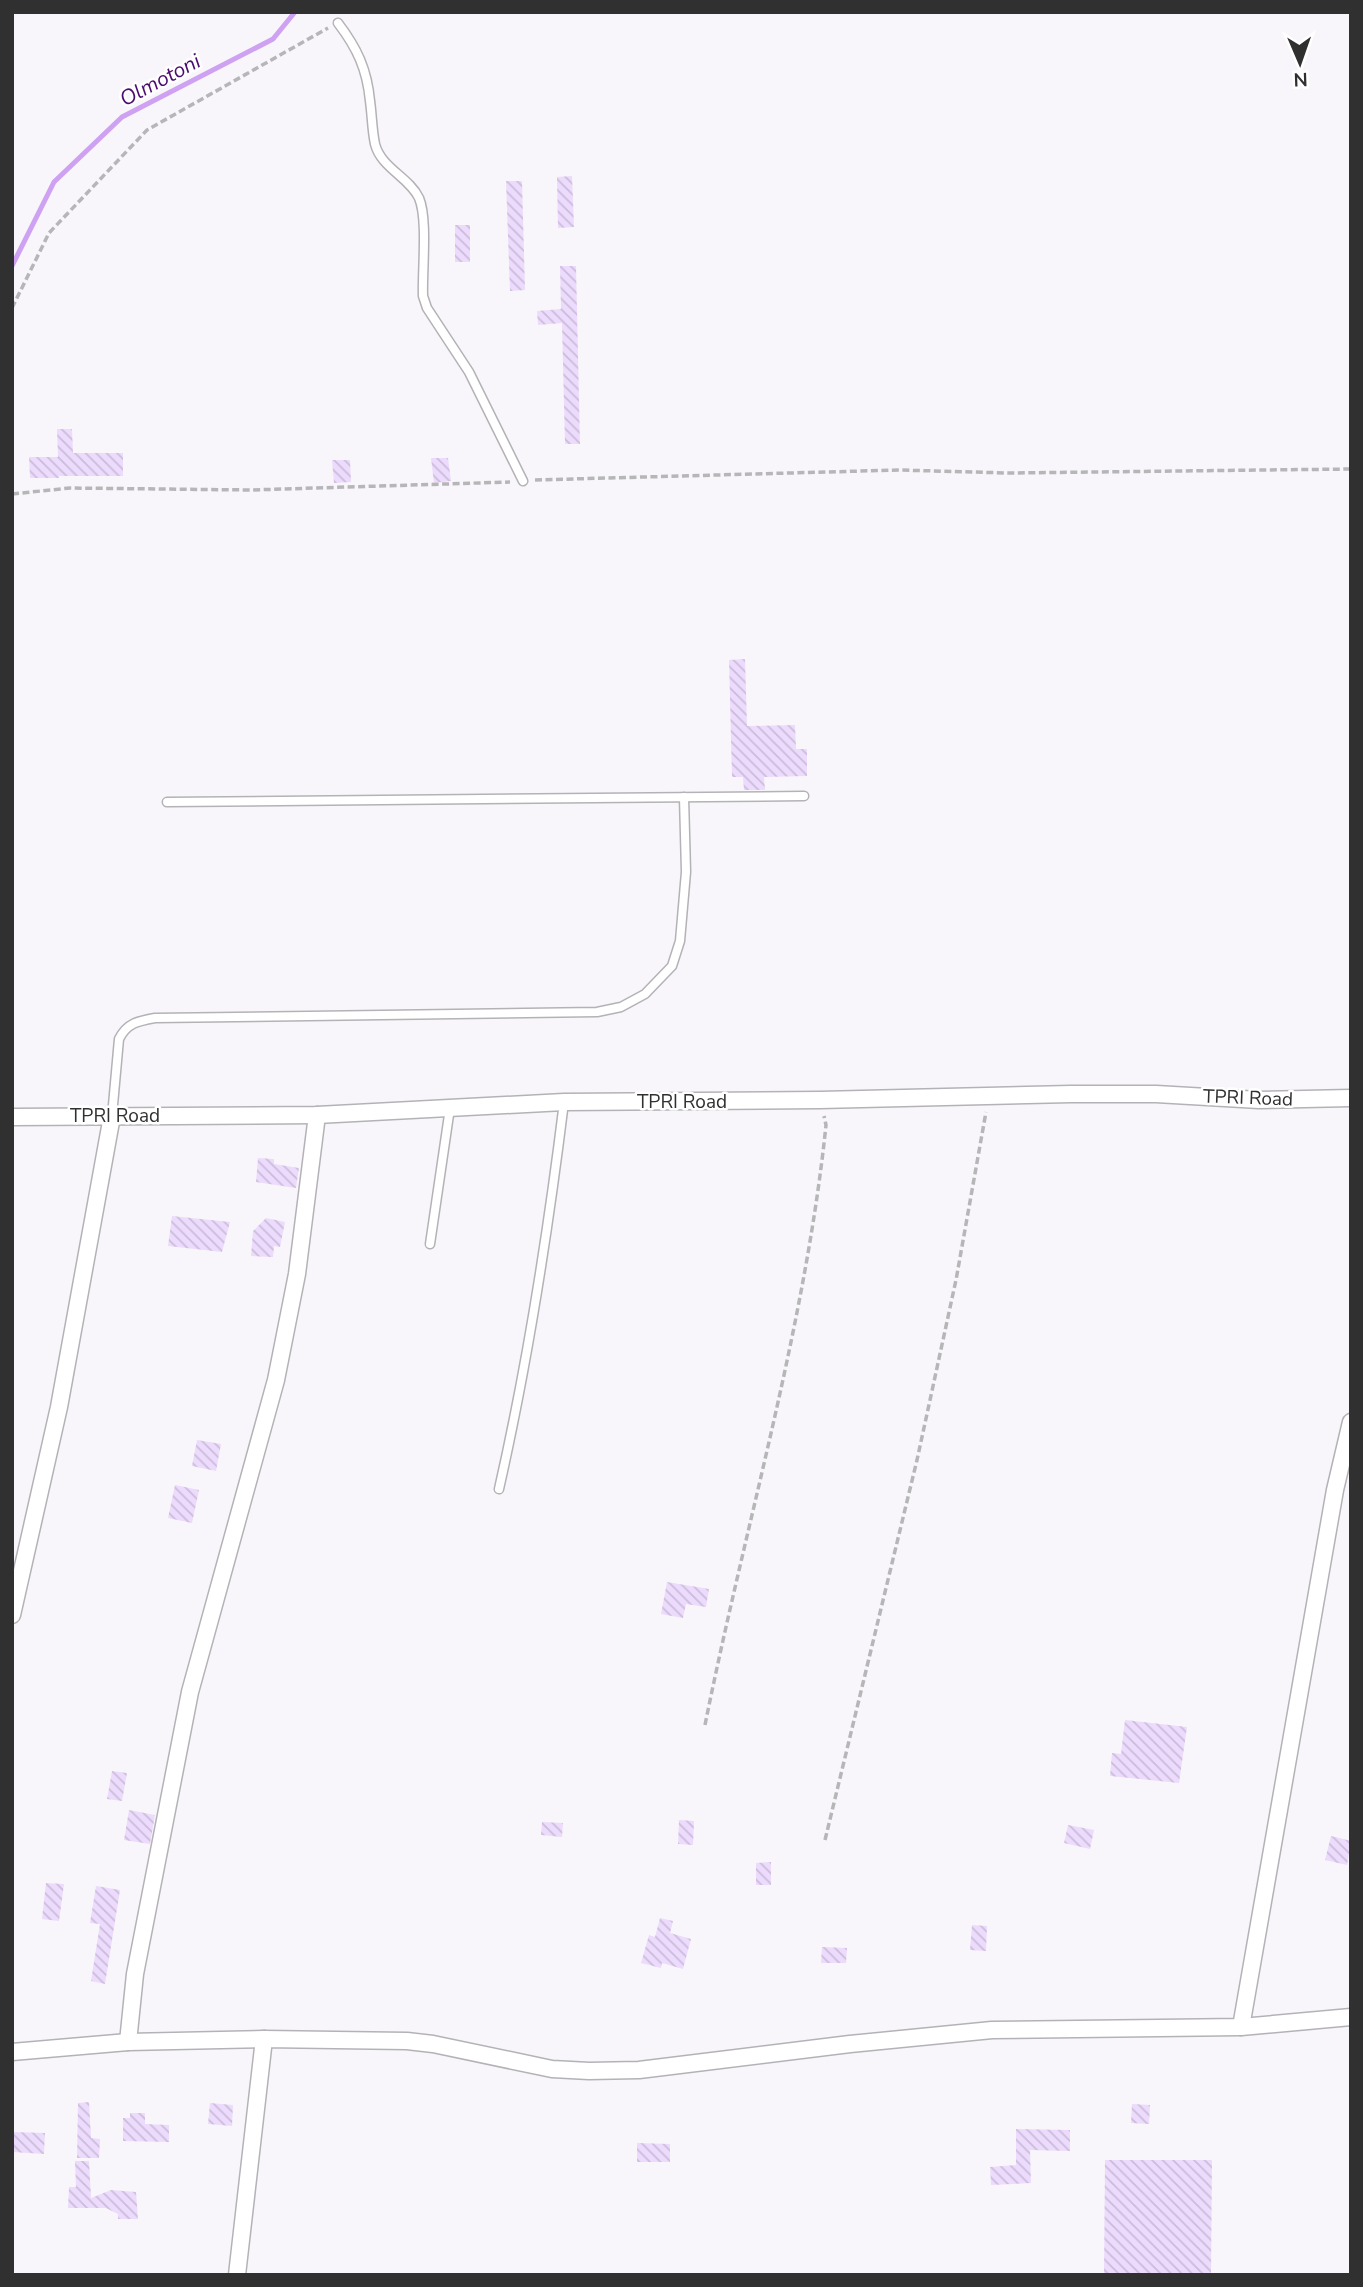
<svg xmlns="http://www.w3.org/2000/svg" width="1363" height="2287" viewBox="0 0 1363 2287" font-family="'Nunito Sans',sans-serif">
	<style>
		.lines { fill: none; stroke-linecap: round; stroke-linejoin: round }
		.stream { stroke: #cea1f3; stroke-width: 5 }
		.building { fill: url(#building-back-hatch) }
		.service-casing { stroke: #b4b2b6; stroke-width: 11 }
		.minor-casing { stroke: #b4b2b6; stroke-width: 19 }
		.path { stroke: #b6b5b8; stroke-width: 3.5; stroke-dasharray: 7 3.5; stroke-linecap: butt }
		.service { stroke: #fff; stroke-width: 8 }
		.minor { stroke: #fff; stroke-width: 16 }
		.labels { text-anchor: middle; dominant-baseline: central; stroke-width: 5; stroke-linejoin: round; paint-order: stroke }
		.street-label { font-size: 19px; fill: #313031; stroke: #fff }
		.water-label { font-size: 21px; font-style: italic; fill: #4c0d70; stroke: #fff }
	</style>
	<defs>
		<pattern id="building-back-hatch" width="6" height="6" patternUnits="userSpaceOnUse" patternTransform="scale(1.75)"><rect width="6" height="6" fill="#ecdbfd"/><path d="M-1 5l2 2M0 0l6 6M5-1l2 2" fill="none" stroke="#cbbcd9"/></pattern>
	</defs>
	<rect width="100%" height="100%" fill="#f8f6fa"/>
	<g class="lines">
		<!-- stream -->
		<path class="stream" d="M12,266l42,-84 68,-65 151,-78 22,-27"/>
	</g>
	<!-- building -->
	<g class="building">
		<path d="M572,176l2,51 -16,1 -1,-51z"/>
		<path d="M506,181h16l3,109 -15,1z"/>
		<rect x="455" y="225" width="15" height="37"/>
		<path d="M560,266h16l4,178h-15l-3,-121 -24,2 -1,-14 24,-2z"/>
		<path d="M57,429h15l1,24h50v23h-64v2h-29l-1,-21h29z"/>
		<path d="M431,458h17l3,23 -17,2z"/>
		<path d="M332,460h18l1,22 -17,1z"/>
		<path d="M745,659l2,67 48,-1 1,24h11v27l-43,1 1,13h-21l-1,-13h-11l-3,-117z"/>
		<path d="M258,1158l16,1v5l25,4 -3,20 -40,-6z"/>
		<path d="M172,1216l58,6 -8,30 -54,-6z"/>
		<path d="M266,1218l19,4 -5,25 -6,-1 -1,11 -22,-1 2,-25z"/>
		<path d="M197,1440l24,4 -5,27 -24,-5z"/>
		<path d="M175,1485l24,5 -7,33 -24,-5z"/>
		<path d="M667,1582l42,7 -3,18 -20,-3 -3,14 -22,-4z"/>
		<path d="M1125,1720l62,7 -8,56 -69,-7 2,-23 9,1z"/>
		<path d="M112,1771l15,2 -5,28 -15,-2z"/>
		<path d="M129,1810l26,5 -5,29 -26,-4z"/>
		<path d="M679,1820l15,1 -1,24 -15,-1z"/>
		<path d="M542,1822l21,1 -1,14 -21,-2z"/>
		<path d="M1068,1825l26,5 -4,19 -26,-6z"/>
		<path d="M1331,1836l20,5 -4,24 -22,-5z"/>
		<path d="M771,1862v23h-15v-22z"/>
		<path d="M46,1883l18,1 -5,37 -17,-2z"/>
		<path d="M96,1886l24,4 -15,94 -14,-3 9,-57 -10,-1z"/>
		<path d="M660,1918l13,3 -3,12 21,6 -8,30 -21,-6 -1,5 -20,-5 8,-28 6,2z"/>
		<path d="M972,1925l15,1 -1,25 -16,-1z"/>
		<path d="M822,1947l25,1 -1,15h-25z"/>
		<path d="M89,2102l2,36 9,1 -1,19h-22l1,-55z"/>
		<path d="M210,2103l23,2 -1,21 -24,-2z"/>
		<path d="M1132,2104l18,1 -1,19 -18,-1z"/>
		<path d="M130,2113h15v11l24,1v17l-46,-1v-23h7z"/>
		<path d="M1016,2129l54,1v21l-40,-1 1,33 -40,2 -1,-18 26,-2z"/>
		<path d="M12,2132l33,1 -1,21 -32,-2z"/>
		<path d="M637,2143l33,1v18h-33z"/>
		<path d="M1105,2160h107l-1,115h-107z"/>
		<path d="M75,2161h14l2,37 20,-8 25,2 2,27h-20v-5l-12,-6h-38l1,-21h7z"/>
	</g>
	<g class="lines">
		<!-- service casing -->
		<g class="service-casing">
			<g id="service">
				<path d="M338,23c19,25 29,46 32,78 2,14 2,29 5,43 6,24 34,33 44,54 9,21 3,73 4,98l4,12 42,64 54,109"/>
				<path d="M167,802l637,-6"/>
				<path d="M112,1116l7,-77c8,-16 19,-18 36,-21l442,-6 24,-5 24,-13 27,-28 8,-25 6,-69 -2,-75"/>
				<path d="M430,1244l20,-136"/>
				<path d="M499,1489c29,-128 49,-257 65,-387"/>
			</g>
		</g>
		<!-- minor casing -->
		<g class="minor-casing">
			<g id="minor">
				<path d="M12,1117l305,-2 247,-13 256,-2 251,-6h85l103,6 92,-2"/>
				<path d="M12,1615l47,-208 53,-291"/>
				<path d="M1241,2027l94,-537 16,-68"/>
				<path d="M128,2042l7,-68 55,-282 86,-312 21,-106 20,-159"/>
				<path d="M12,2052l116,-10 136,-3 143,2 26,3 119,25 37,2 50,-1 211,-26 142,-14 249,-3 110,-10"/>
				<path d="M237,2275l27,-236"/>
			</g>
		</g>
		<!-- path -->
		<g class="path">
			<path d="M12,308l37,-75 98,-103 181,-102"/>
			<path d="M535,480l364,-10 109,3 343,-4"/>
			<path d="M12,494l58,-6 181,2 259,-8"/>
			<path d="M705,1725c40,-200 100,-397 121,-600l-2,-9"/>
			<path d="M825,1840l92,-380 39,-180 30,-168"/>
		</g>
		<!-- service -->
		<use href="#service" class="service"/>
		<!-- minor -->
		<use href="#minor" class="minor"/>
	</g>
	<g class="labels">
		<!-- street labels -->
		<g class="street-label">
			<text transform="translate(1248 1098) rotate(2)">TPRI Road</text>
			<text x="682" y="1102">TPRI Road</text>
			<text x="115" y="1116">TPRI Road</text>
		</g>
		<!-- water labels -->
		<g class="water-label">
			<text transform="translate(160 80) rotate(-28)">Olmotoni</text>
		</g>
	</g>
	<!-- border -->
	<rect width="1363" height="2287" fill="none" stroke="#313031" stroke-width="28"/>
	<!-- north arrow -->
	<g transform="translate(1300 63) rotate(178)" stroke="#ffffff" stroke-width="5" paint-order="stroke">
	<path d="M0-5L12 26L0 18L-12 26Z" fill="#313031"/>
	<text y="-10" font-size="19" font-weight="bold" text-anchor="middle" fill="#313031">N</text>
	</g>
</svg>
